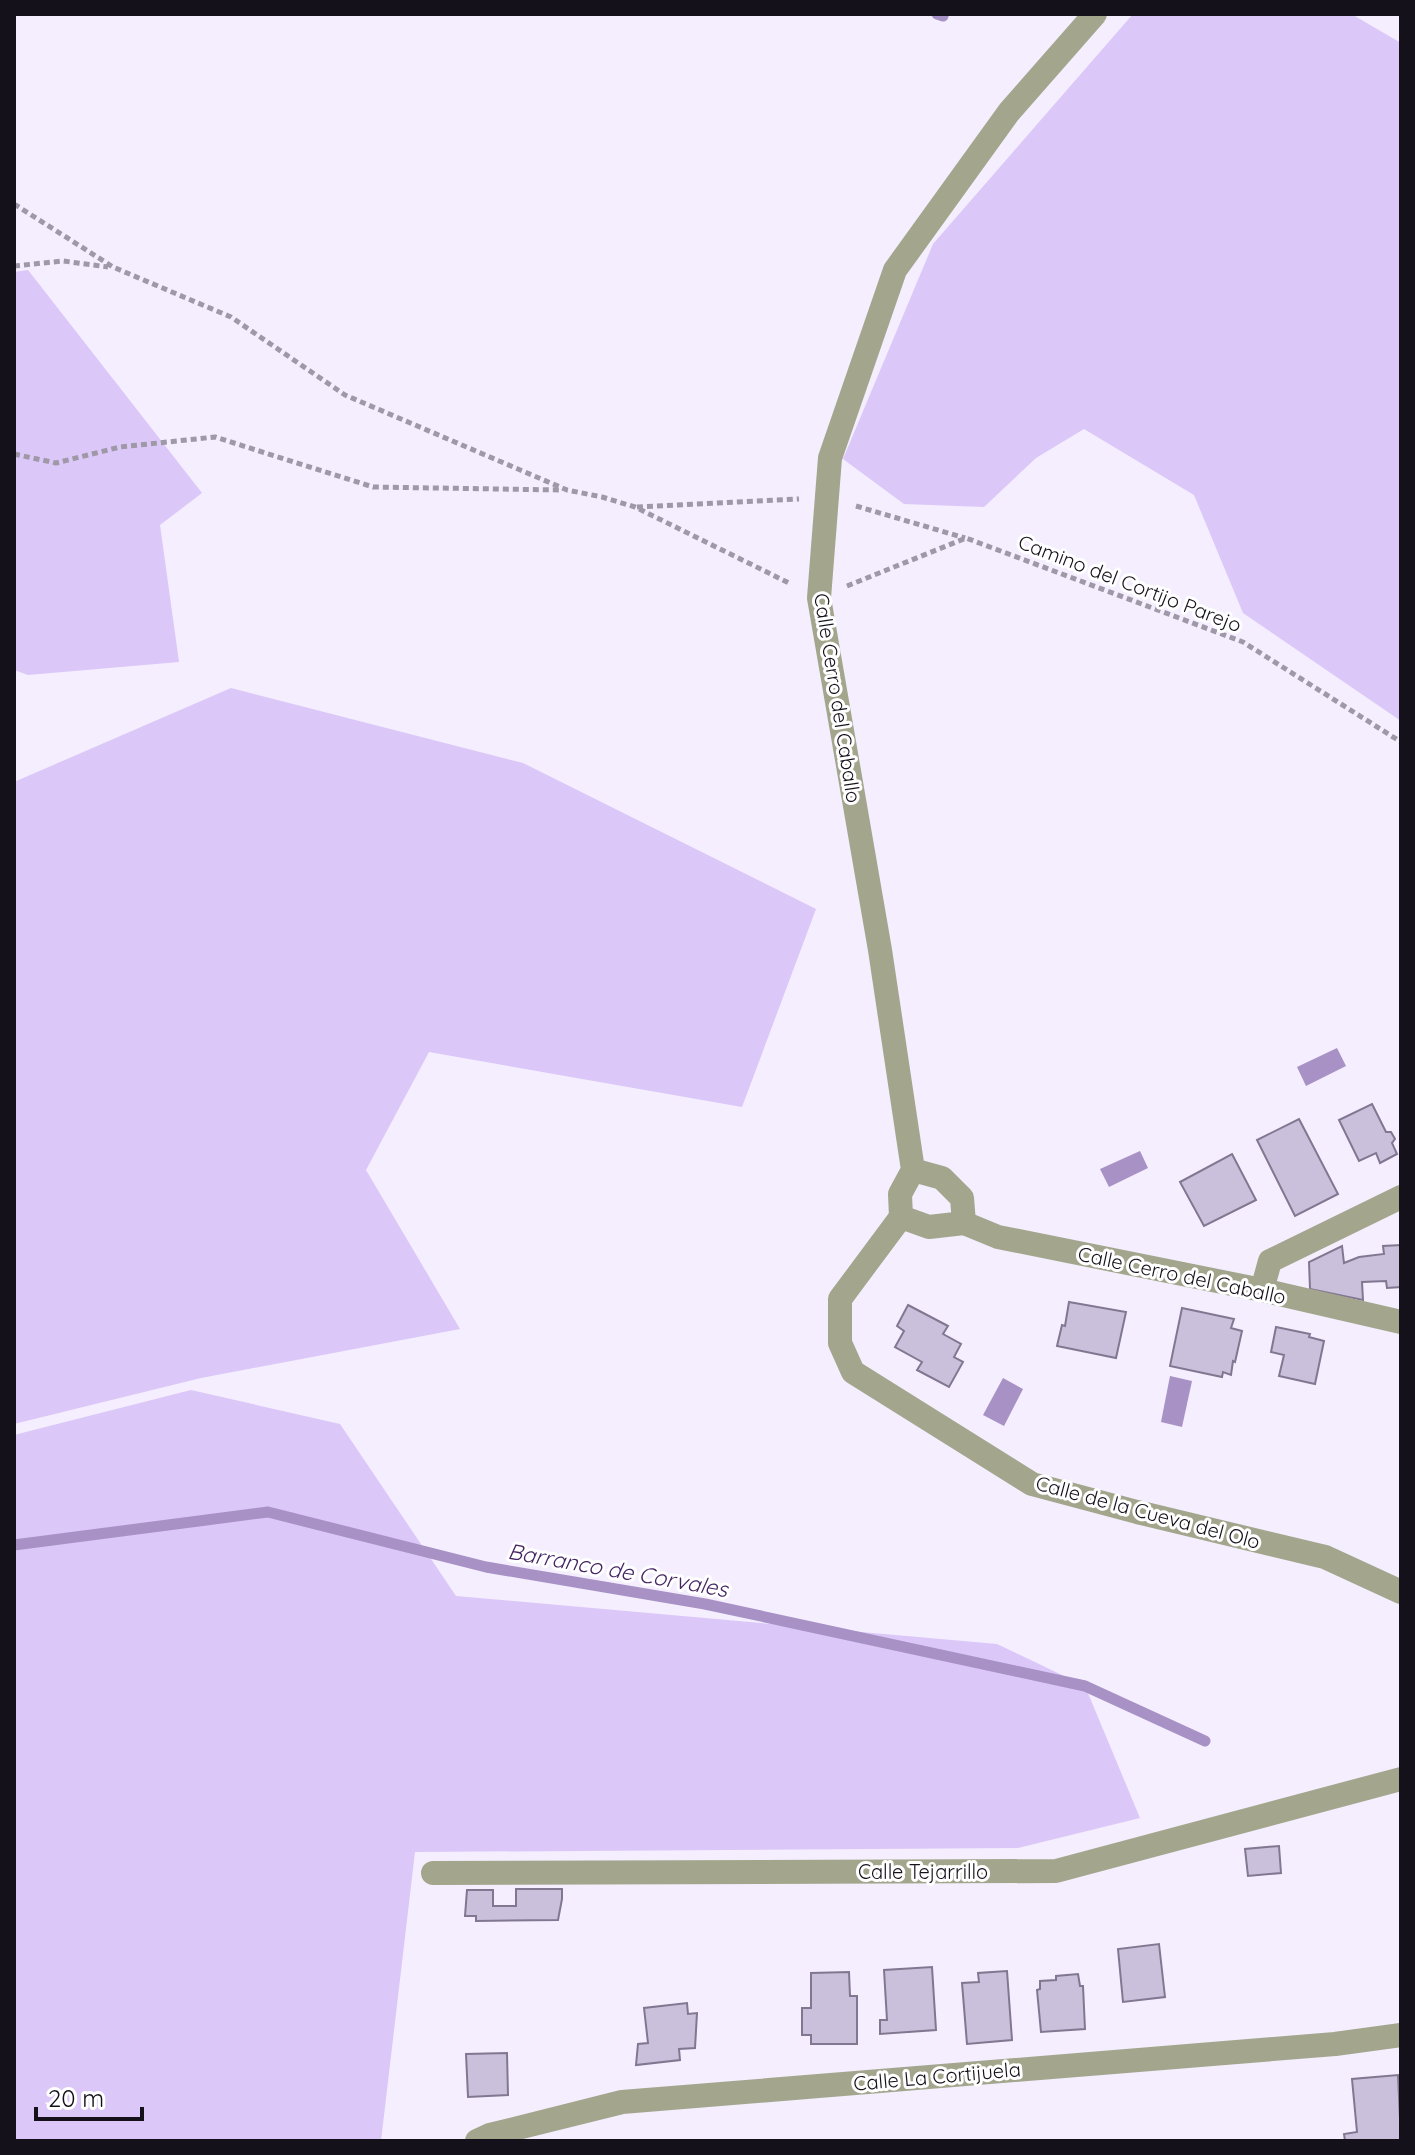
<svg xmlns="http://www.w3.org/2000/svg" width="1415" height="2155" viewBox="0 0 1415 2155" font-family="Quicksand,sans-serif">
	<style>
		.green { fill: #dbc7f8 }
		.water { fill: #a891c5 }
		.lines { fill: none; stroke-linecap: round; stroke-linejoin: round }
		.stream { stroke: #a891c5; stroke-width: 11 }
		.building { fill: #cbc0db; stroke: #827791; stroke-width: 2 }
		.path { stroke: #9e98a7; stroke-width: 5; stroke-dasharray: 6 4; stroke-linecap: butt }
		.minor { stroke: #a3a68d; stroke-width: 24 }
		.labels { text-anchor: middle; dominant-baseline: central; stroke-width: 6; stroke-linejoin: round; paint-order: stroke }
		.street-label { font-size: 20px; fill: #15111b; stroke: #fff }
		.water-label { font-size: 22px; font-style: italic; fill: #442463; stroke: #fff }
	</style>
	<rect width="100%" height="100%" fill="#f4eeff"/>
	<!-- green -->
	<g class="green">
		<path d="M1133,14l220,1 48,28v678l-158,-108 -49,-118 -110,-66 -48,29 -52,49 -80,-3 -61,-45 90,-215z"/>
		<path d="M28,270l174,223 -42,32 19,137 -151,13 -14,-5v-398z"/>
		<path d="M231,688l292,75 293,146 -74,198 -313,-55 -63,118 94,159 -259,49 -187,46v-642z"/>
		<path d="M191,1390l149,34 116,172 541,48 88,42 55,132 -122,30 -603,4 -34,289h-367v-706z"/>
	</g>
	<!-- water -->
	<g class="water">
		<path d="M1337,1048l9,18 -40,20 -9,-19z"/>
		<path d="M1140,1151l8,17 -39,19 -9,-18z"/>
		<path d="M1170,1376l22,5 -10,46 -21,-5z"/>
		<path d="M1003,1378l20,11 -19,37 -21,-11z"/>
	</g>
	<g class="lines">
		<!-- stream -->
		<g class="stream">
			<path d="M937,14l6,2"/>
			<path d="M14,1545l254,-33 218,55 219,37 380,82 120,55"/>
		</g>
	</g>
	<!-- building -->
	<g class="building">
		<path d="M1372,1104l14,28h5l4,7 -3,4 5,11 -17,9 -4,-10 -17,8 -20,-41z"/>
		<path d="M1299,1119l39,75 -43,22 -38,-76z"/>
		<path d="M1232,1154l24,46 -52,26 -24,-44z"/>
		<path d="M1401,1245v42l-14,1 -1,-7 -24,1 1,18 -53,-11 -1,-27 33,-16 2,17 15,-6 25,-3 -1,-8z"/>
		<path d="M1069,1302l57,10 -10,46 -59,-12 5,-21 3,1z"/>
		<path d="M908,1305l40,21 -5,8 18,10 -7,13 9,5 -14,25 -32,-17 5,-8 -27,-15 9,-16 -7,-5z"/>
		<path d="M1182,1308l52,11 -3,9 11,3 -7,31 -2,-1 -2,14 -8,-3 -1,5 -52,-11z"/>
		<path d="M1276,1327l34,7 -1,3 15,4 -9,43 -36,-8 5,-21 -13,-3z"/>
		<path d="M1279,1846l2,27 -33,3 -3,-27z"/>
		<path d="M516,1889h46v10l-4,21 -82,1v-5h-11l2,-26h26v16h23z"/>
		<path d="M1159,1944l6,53 -42,5 -5,-53z"/>
		<path d="M932,1967l4,63 -56,4v-14h7l-3,-50z"/>
		<path d="M1007,1971l5,69 -45,4 -5,-61 17,-1 -1,-9z"/>
		<path d="M849,1972l1,24h7v48h-46v-9h-9v-27h9v-35z"/>
		<path d="M1078,1974l2,12h3l2,43 -44,3 -4,-42 3,-1v-8l16,-1v-4z"/>
		<path d="M687,2003l1,11 9,-1 -2,35 -16,1 1,11 -44,5 2,-21 10,-1 -4,-35z"/>
		<path d="M507,2053l1,42 -40,2 -2,-43z"/>
		<path d="M1398,2075l3,66h-56l-1,-7 13,-2 -5,-53z"/>
	</g>
	<g class="lines">
		<!-- path -->
		<g class="path">
			<path d="M14,204l99,63 118,50 114,78 222,95 35,7 33,10 156,77"/>
			<path d="M14,266l49,-5 45,6"/>
			<path d="M14,454l42,9 64,-16 95,-10 158,50 189,3"/>
			<path d="M856,506l109,32"/>
			<path d="M637,507l162,-8"/>
			<path d="M847,586l119,-48 277,104 158,100"/>
		</g>
		<!-- minor -->
		<g class="minor">
			<path d="M901,1217l-1,-23 13,-24 -33,-220 -61,-352 11,-140 65,-188 114,-158 86,-98"/>
			<path d="M901,1217l-61,82v44l13,29 179,112 105,28 188,45 76,35"/>
			<path d="M901,1217l28,10 35,-4 -2,-25 -20,-20 -29,-8"/>
			<path d="M964,1223l34,14 264,53 139,32"/>
			<path d="M1262,1290l8,-29 131,-64"/>
			<path d="M433,1873l623,-2 345,-92"/>
			<path d="M477,2141l13,-6 132,-33 713,-58 66,-9"/>
		</g>
	</g>
	<g class="labels">
		<!-- street labels -->
		<g class="street-label">
			<text transform="translate(1130 583) rotate(21)">Camino del Cortijo Parejo</text>
			<text transform="translate(838 698) rotate(81)">Calle Cerro del Caballo</text>
			<text transform="translate(1182 1275) rotate(12)">Calle Cerro del Caballo</text>
			<text transform="translate(1148 1512) rotate(15)">Calle de la Cueva del Olo</text>
			<text x="923" y="1871">Calle Tejarrillo</text>
			<text transform="translate(937 2076) rotate(-5)">Calle La Cortijuela</text>
		</g>
		<!-- water labels -->
		<g class="water-label">
			<text transform="translate(618 1570) rotate(10)">Barranco de Corvales</text>
		</g>
	</g>
	<!-- border -->
	<rect width="1415" height="2155" fill="none" stroke="#15111b" stroke-width="32"/>
	<!-- scale -->
	<path d="M36 2107v12h106v-12" fill="none" stroke="#15111b" stroke-width="4"/>
	<text x="48" y="2107" font-size="24" fill="#15111b" stroke="#ffffff" stroke-width="6" paint-order="stroke">20 m</text>
</svg>
